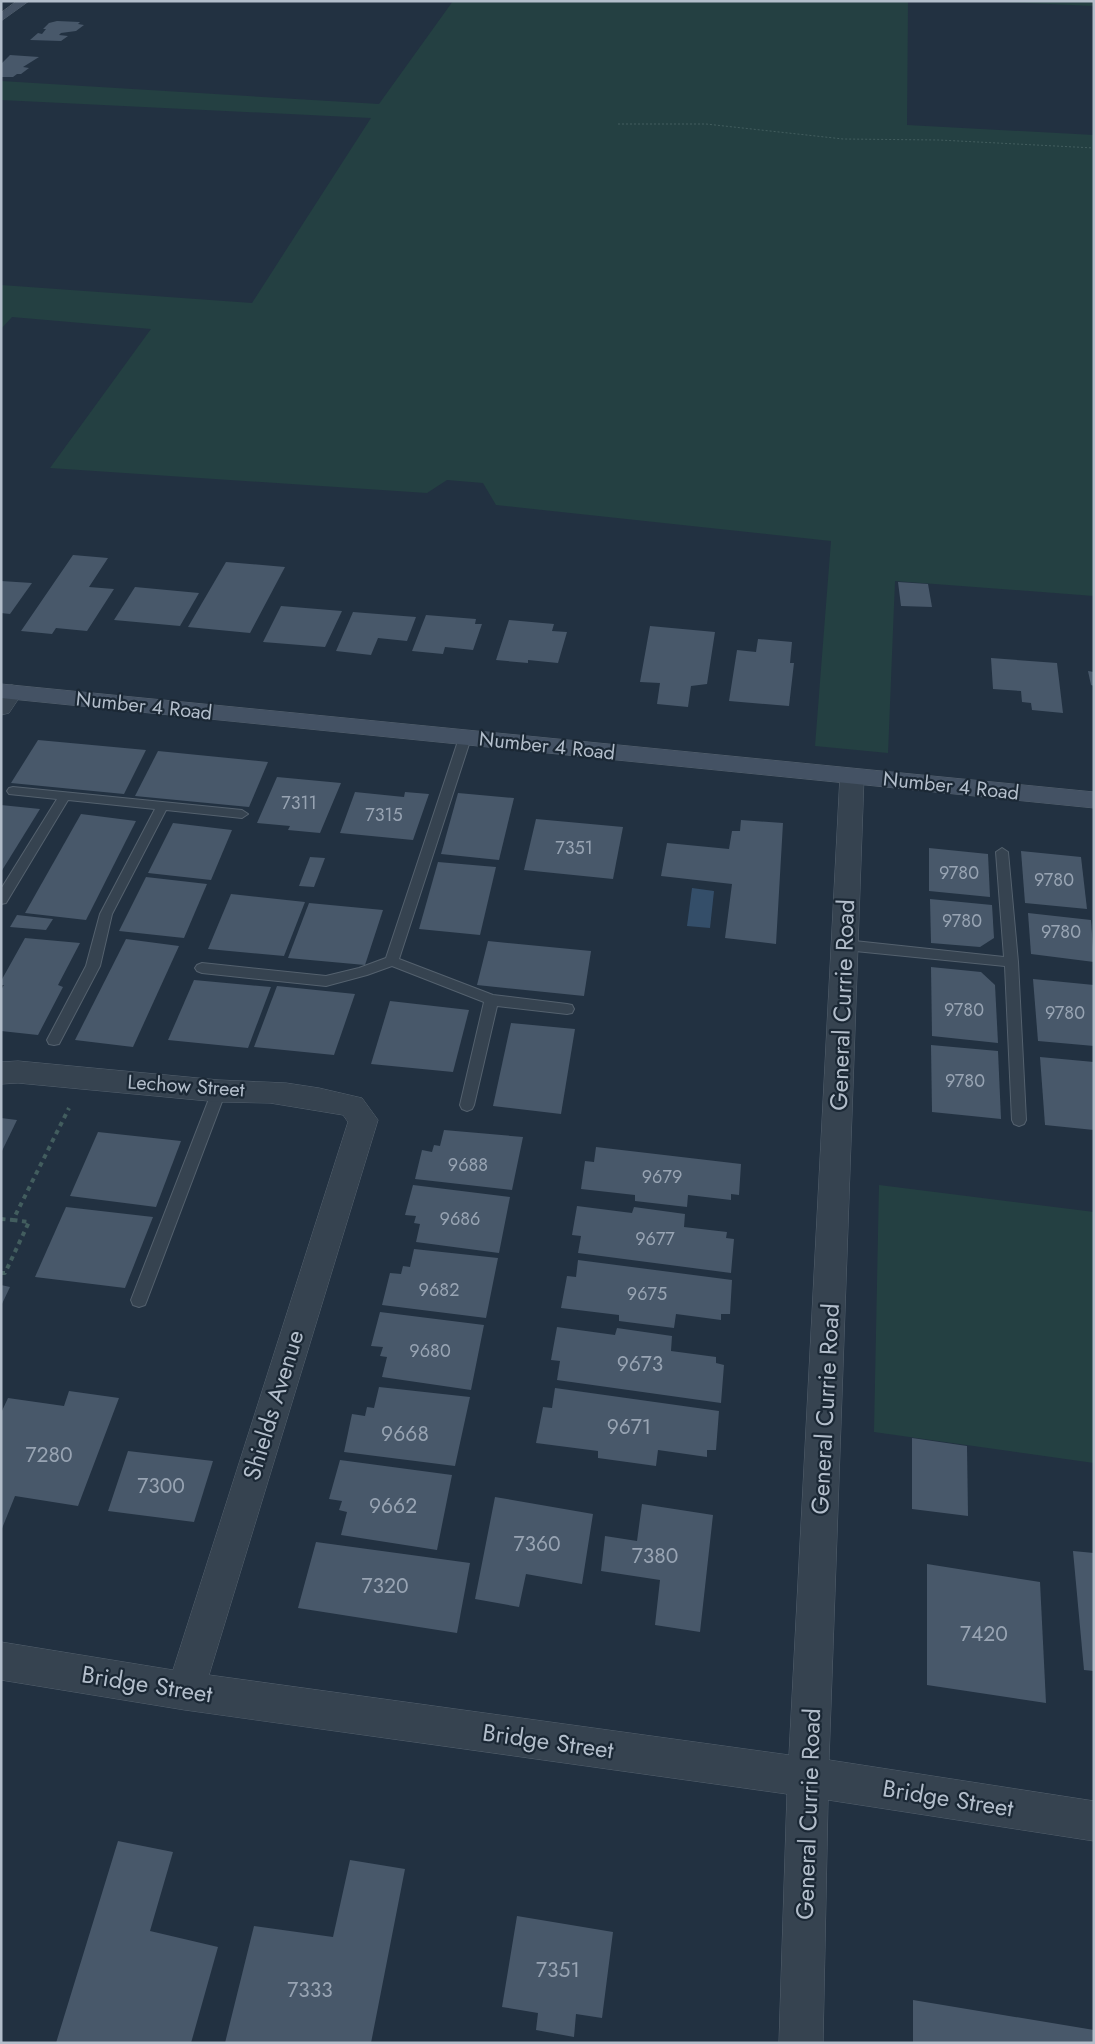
<svg xmlns="http://www.w3.org/2000/svg" width="1095" height="2044" viewBox="0 0 1095 2044" font-family="Jost,sans-serif">
	<style>
		.green { fill: #244042 }
		.water { fill: #344e69 }
		.building { fill: #48586a }
		.lines { fill: none; stroke-linecap: round; stroke-linejoin: round }
		.lane-casing { stroke: #54616e; stroke-width: 2 }
		.street-casing { stroke: #54616e; stroke-width: 1 }
		.secondary-casing { stroke: #54616e; stroke-width: 1 }
		.path-far1 { stroke: #425d5e; stroke-width: 1; stroke-dasharray: 2 2; stroke-linecap: butt }
		.path { stroke: #425d5e; stroke-width: 4; stroke-dasharray: 4.5 4.5; stroke-linecap: butt }
		.lane { fill: #364350; fill-rule: evenodd }
		.street { fill: #364350; fill-rule: evenodd }
		.secondary { fill: #445264; fill-rule: evenodd }
		.labels { text-anchor: middle; dominant-baseline: central; stroke-width: 4.5; stroke-linejoin: round; paint-order: stroke }
		.number-label { font-size: 18px; fill: #98a4b3 }
		.street-label { font-size: 20px; fill: #b3becb; stroke: #1b2835 }
		.near-number-label { font-size: 21px; fill: #98a4b3 }
		.near-street-label { font-size: 24px; fill: #b3becb; stroke: #1b2835 }
	</style>
	<rect width="100%" height="100%" fill="#223141"/>
	<!-- green -->
	<g class="green">
		<path d="M453,1h455l-1,124 187,10v461l-199,-15 -7,172 -73,-7 16,-205 -335,-36 -13,-22 -36,-3 -20,13 -377,-25 101,-139 -139,-12 -11,12v-44l251,18 119,-185 -370,-18v-19l378,23z"/>
		<path d="M980,1h114v5z"/>
		<path d="M879,1185l215,27v251l-220,-31z"/>
	</g>
	<!-- water -->
	<path class="water" d="M692,888l22,3 -4,37 -23,-2z"/>
	<!-- building -->
	<g class="building">
		<path d="M57,21l23,1 -2,2 6,1 -8,6 -15,2 -2,2 9,1 -7,5 -31,-1 8,-7 4,1 4,-5h-3l6,-6z"/>
		<path d="M10,55l29,2 -16,10 6,1 -8,6h-4l-4,3h-12v-13z"/>
		<path d="M73,555l35,3 -19,29 25,2 -27,42 -31,-3 -4,6 -31,-3z"/>
		<path d="M226,562l59,5 -35,66 -62,-6z"/>
		<path d="M1,581l31,2 -22,31 -9,-1z"/>
		<path d="M898,582l30,2 4,23 -31,-1z"/>
		<path d="M135,587l64,6 -19,33 -66,-6z"/>
		<path d="M281,606l61,5 -17,36 -62,-5z"/>
		<path d="M353,612l63,5 -9,24 -29,-3 -7,17 -35,-4z"/>
		<path d="M426,615l50,4 -1,5h7l-9,26 -28,-3 -2,7 -31,-3z"/>
		<path d="M509,620l45,4 -2,7 15,1 -9,31 -30,-3v3l-32,-3z"/>
		<path d="M650,626l65,6 -8,52 -16,2 -3,21 -31,-3 3,-21 -20,-1z"/>
		<path d="M758,639l34,3 -2,21h4l-5,43 -60,-5 8,-51 19,2z"/>
		<path d="M991,658l66,5 6,50 -31,-3 -1,-7 -9,-1 -1,-11 -28,-2z"/>
		<path d="M1088,671l6,1v14l-3,-1z"/>
		<path d="M38,740l108,10 -22,44 -113,-11z"/>
		<path d="M158,751l110,11 -19,45 -114,-11z"/>
		<path d="M277,777l64,6 -21,50 -32,-3 2,-4 -33,-3z"/>
		<path d="M355,792l49,5 1,-5 24,2 -16,46 -73,-7z"/>
		<path d="M458,793l56,5 -15,62 -58,-6z"/>
		<path d="M1,805l39,4 -39,63z"/>
		<path d="M81,814l55,7 -50,99 -61,-7z"/>
		<path d="M536,819l87,8 -10,52 -89,-9z"/>
		<path d="M741,820l42,3 -7,121 -51,-6 7,-54 -71,-8 6,-33 62,6 3,-18h8z"/>
		<path d="M173,823l59,7 -21,50 -63,-7z"/>
		<path d="M929,848l59,6 2,43 -61,-6z"/>
		<path d="M1021,851l60,6 6,52 -62,-6z"/>
		<path d="M310,857l15,1 -11,29 -15,-1z"/>
		<path d="M438,862l58,5 -16,68 -61,-6z"/>
		<path d="M146,877l61,7 -23,54 -65,-7z"/>
		<path d="M231,894l74,8 -21,54 -76,-7z"/>
		<path d="M930,899l62,6 2,33 -14,9 -49,-4z"/>
		<path d="M309,903l74,7 -18,55 -77,-7z"/>
		<path d="M1028,913l63,7 3,42 -63,-8z"/>
		<path d="M17,915l36,4 -7,11 -36,-3z"/>
		<path d="M25,938l55,5 -22,42 5,2 -25,48 -37,-4v-41l3,-5h-3v-4z"/>
		<path d="M126,939l53,7 -46,101 -58,-7z"/>
		<path d="M488,941l103,10 -7,45 -107,-11z"/>
		<path d="M931,967l50,5 14,13 3,58 -66,-7z"/>
		<path d="M1033,979l61,6v61l-56,-5z"/>
		<path d="M194,980l77,7 -23,61 -80,-8z"/>
		<path d="M277,986l78,8 -21,61 -80,-8z"/>
		<path d="M390,1001l79,9 -16,62 -82,-8z"/>
		<path d="M511,1023l64,6 -14,85 -68,-8z"/>
		<path d="M931,1045l67,6 3,68 -69,-7z"/>
		<path d="M1040,1057l54,5v68l-49,-5z"/>
		<path d="M1,1118l16,2 -16,33z"/>
		<path d="M444,1130l79,7 -11,53 -97,-11 7,-29 10,2 2,-7 6,1z"/>
		<path d="M98,1132l83,9 -25,66 -86,-11z"/>
		<path d="M596,1147l145,17 -2,31 -8,-1v6l-43,-5 -1,12 -52,-6v-6l-54,-6 4,-28 9,1z"/>
		<path d="M413,1185l97,12 -11,56 -83,-11 4,-18 -6,-1 2,-7 -11,-1z"/>
		<path d="M577,1206l55,7 2,-6 51,7 -1,13 43,5 -1,6 8,1 -3,34 -153,-20 3,-17 -9,-1z"/>
		<path d="M66,1207l87,10 -28,71 -90,-11z"/>
		<path d="M414,1249l84,9 -12,60 -104,-13 8,-32 11,1 2,-8 7,1z"/>
		<path d="M578,1260l154,20 -2,34h-9v6l-45,-6 -2,14 -55,-7v-6l-58,-7 6,-32 9,1z"/>
		<path d="M1,1285l9,2 -9,19z"/>
		<path d="M380,1312l104,13 -13,65 -89,-13 5,-20 -7,-1 3,-9 -12,-1z"/>
		<path d="M557,1327l58,8 2,-7 55,8 -1,15 45,6v6l8,2 -3,38 -164,-23 3,-19 -9,-1z"/>
		<path d="M379,1387l91,10 -15,69 -111,-14 8,-38 13,2 2,-9 7,1z"/>
		<path d="M555,1388l164,23 -3,39h-9v7l-49,-7 -2,16 -58,-8v-7l-62,-8 7,-36 9,1z"/>
		<path d="M69,1391l50,7 -41,108 -63,-10 -14,35v-118l7,-15 56,8z"/>
		<path d="M912,1438l55,8 1,70 -56,-7z"/>
		<path d="M128,1451l85,10 -19,61 -86,-11z"/>
		<path d="M340,1460l112,15 -15,75 -96,-15 6,-23 -8,-2 3,-9 -13,-2z"/>
		<path d="M495,1497l98,17 -11,70 -56,-10 -7,33 -44,-8z"/>
		<path d="M642,1504l71,11 -13,117 -45,-7 5,-45 -59,-9 4,-35 32,5z"/>
		<path d="M316,1542l154,21 -13,70 -159,-25z"/>
		<path d="M1073,1551l21,2v118l-10,-1z"/>
		<path d="M927,1564l113,18 6,121 -119,-18z"/>
		<path d="M118,1841l55,11 -23,79 68,16 -27,96h-135z"/>
		<path d="M350,1860l55,9 -34,174h-146l29,-117 79,11z"/>
		<path d="M517,1916l96,16 -11,86 -26,-4 -2,23 -38,-7 2,-17 -36,-6z"/>
		<path d="M913,2000l181,30v13h-181z"/>
	</g>
	<g class="lines">
		<!-- lane casing -->
		<g class="lane-casing">
			<g id="lane">
				<path d="M465,735l6,3 -72,221 94,36 74,9 5,1 2,4 -2,4 -5,1 -70,-8 -23,99 -2,4 -5,2 -5,-2 -2,-4 24,-103 -92,-36 -25,9 -41,11 -124,-13 -5,-2 -2,-3 2,-3 5,-2 124,13 33,-8 27,-10 73,-220z"/>
				<path d="M13,787l229,23 6,4 -6,4 -76,-8 -54,104 -12,52 -41,78 -5,1 -5,-1 -2,-4 39,-74 14,-52 55,-105 -87,-9 -62,103 -5,1v-15l56,-90 -48,-5 -2,-3 2,-3z"/>
				<path d="M1002,848l6,4 10,110 8,158 -2,4 -5,2 -5,-2 -2,-4 -7,-154 -160,-16 -5,-2 -2,-3 2,-3 5,-2 159,17 -8,-105z"/>
				<path d="M219,1086l5,1 2,4 -79,209 -2,5 -6,2 -6,-2 -2,-5 81,-209 2,-4z"/>
			</g>
		</g>
		<!-- street casing -->
		<g class="street-casing">
			<g id="street">
				<path d="M12,685l8,2 3,5 -14,21 -8,2v-23l3,-5z"/>
				<path d="M852,769l8,2 4,5 -35,984 265,41v40l-266,-41 -5,243h-44l8,-249 -602,-84 -184,-30v-38l172,28 175,-548 -5,-7 -73,-12 -51,-1 -201,-19 -17,1v-22l17,-1 201,19 67,3 33,5 43,10 16,22 -169,555 580,80 51,-979 4,-5z"/>
			</g>
		</g>
		<!-- secondary casing -->
		<g class="secondary-casing">
			<g id="secondary">
				<path d="M17,1h12l-28,20v-8z"/>
				<path d="M1,684l1093,108v16l-1093,-110z"/>
			</g>
		</g>
		<!-- path-far1 -->
		<path class="path-far1" d="M618,124h88l137,15 96,1 155,8"/>
		<!-- path -->
		<g class="path">
			<path d="M1,1219l12,1 56,-112"/>
			<path d="M1,1273h4l24,-51 -16,-2"/>
		</g>
		<!-- lane -->
		<use href="#lane" class="lane"/>
		<!-- street -->
		<use href="#street" class="street"/>
		<!-- secondary -->
		<use href="#secondary" class="secondary"/>
	</g>
	<g class="labels">
		<!-- number labels -->
		<g class="number-label">
			<text x="299" y="803">7311</text>
			<text x="384" y="815">7315</text>
			<text x="574" y="848">7351</text>
			<text x="959" y="873">9780</text>
			<text x="1054" y="880">9780</text>
			<text x="962" y="921">9780</text>
			<text x="1061" y="932">9780</text>
			<text x="964" y="1010">9780</text>
			<text x="1065" y="1013">9780</text>
			<text x="965" y="1081">9780</text>
			<text x="468" y="1165">9688</text>
			<text x="662" y="1177">9679</text>
			<text x="460" y="1219">9686</text>
			<text x="655" y="1239">9677</text>
			<text x="439" y="1290">9682</text>
			<text x="647" y="1294">9675</text>
			<text x="430" y="1351">9680</text>
		</g>
		<!-- street labels -->
		<g class="street-label">
			<text transform="translate(144 706) rotate(6)">Number 4 Road</text>
			<text transform="translate(547 746) rotate(6)">Number 4 Road</text>
			<text transform="translate(951 786) rotate(6)">Number 4 Road</text>
			<text transform="translate(186 1086) rotate(4)">Lechow Street</text>
		</g>
		<!-- near-number labels -->
		<g class="near-number-label">
			<text x="640" y="1364">9673</text>
			<text x="629" y="1427">9671</text>
			<text x="405" y="1434">9668</text>
			<text x="49" y="1455">7280</text>
			<text x="161" y="1486">7300</text>
			<text x="393" y="1506">9662</text>
			<text x="537" y="1544">7360</text>
			<text x="655" y="1556">7380</text>
			<text x="385" y="1586">7320</text>
			<text x="984" y="1634">7420</text>
			<text x="558" y="1970">7351</text>
			<text x="310" y="1990">7333</text>
		</g>
		<!-- near-street labels -->
		<g class="near-street-label">
			<text transform="translate(842 1005) rotate(-88)">General Currie Road</text>
			<text transform="translate(273 1405) rotate(-73)">Shields Avenue</text>
			<text transform="translate(825 1409) rotate(-87)">General Currie Road</text>
			<text transform="translate(147 1684) rotate(9)">Bridge Street</text>
			<text transform="translate(548 1741) rotate(8)">Bridge Street</text>
			<text transform="translate(948 1798) rotate(9)">Bridge Street</text>
			<text transform="translate(808 1814) rotate(-88)">General Currie Road</text>
		</g>
	</g>
	<!-- border -->
	<rect width="1095" height="2044" fill="none" stroke="#b3becb" stroke-width="5"/>
</svg>
